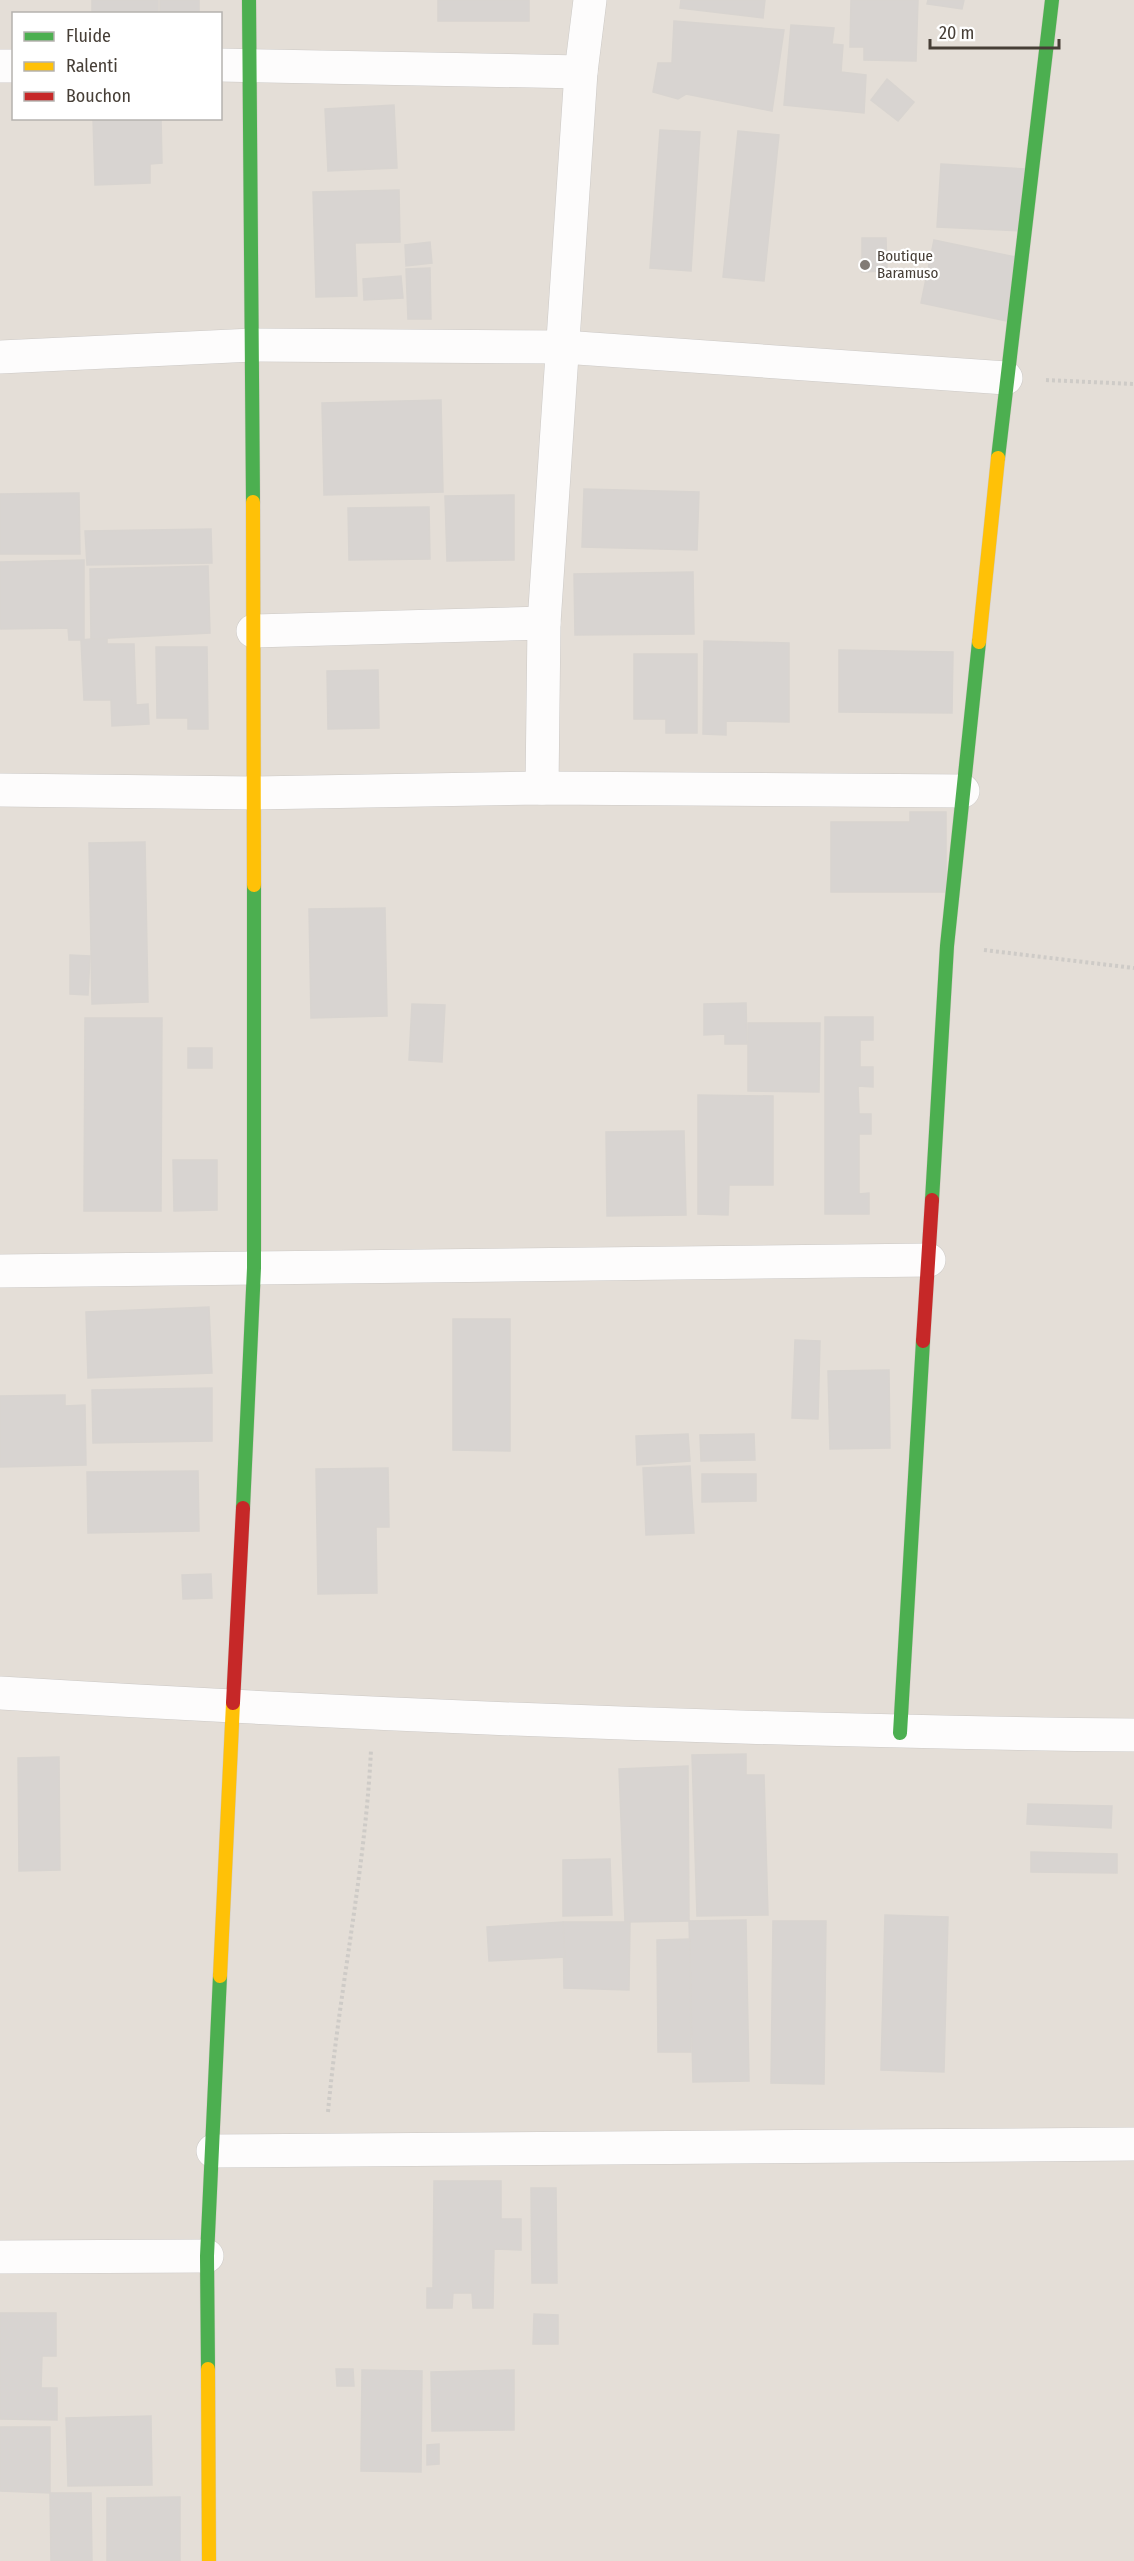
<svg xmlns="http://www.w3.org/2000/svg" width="1134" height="2561" viewBox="0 0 1134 2561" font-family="'Fira Sans Condensed',sans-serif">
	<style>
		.residential { fill: #e4ded7; fill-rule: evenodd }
		.building { fill: #d8d4d1; stroke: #d8d4d0; stroke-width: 1.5 }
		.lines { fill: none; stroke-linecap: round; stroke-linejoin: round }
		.street-casing { stroke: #ccc9c6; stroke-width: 34 }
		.fast-casing { stroke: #d1cac2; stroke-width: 15 }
		.slow-casing { stroke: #d1cac2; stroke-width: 15 }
		.jam-casing { stroke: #d1cac2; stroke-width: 15 }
		.path { stroke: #cecbc7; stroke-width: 4; stroke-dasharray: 3 3; stroke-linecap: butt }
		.street { stroke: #fdfcfc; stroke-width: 33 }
		.fast { stroke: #4caf50; stroke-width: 14 }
		.slow { stroke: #ffc107; stroke-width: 14 }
		.jam { stroke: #c62828; stroke-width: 14 }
		.poi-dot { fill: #827b75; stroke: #fff; stroke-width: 2 }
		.labels { text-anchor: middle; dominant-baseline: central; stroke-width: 4.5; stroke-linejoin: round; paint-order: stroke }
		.poi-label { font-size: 15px; fill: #463e36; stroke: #fff; text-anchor: start }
	</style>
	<rect width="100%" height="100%" fill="#f0edea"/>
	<!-- residential -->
	<path class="residential" d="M0,0h1134v2561h-1134zM14,14h206v104h-206z"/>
	<!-- building -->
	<g class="building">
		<rect x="92" y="0" width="66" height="11"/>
		<rect x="160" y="0" width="39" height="14"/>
		<rect x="438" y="0" width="91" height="21"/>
		<path d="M681,0h84l-2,18 -83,-10z"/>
		<path d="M851,0h67l-2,61 -52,-1v-13h-14z"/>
		<path d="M928,0h36l-2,9 -35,-5z"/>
		<path d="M674,21l110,9 -12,81 -86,-17 -8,5 -25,-7 5,-29h14z"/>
		<path d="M791,25l43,3 -2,16 11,1 -2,27 25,3 -2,38 -80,-8z"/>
		<path d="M887,79l27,23 -16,19 -27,-21z"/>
		<path d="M394,105l3,63 -69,3 -3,-62z"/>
		<path d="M93,118h68l1,45 -12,1v19l-55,2z"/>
		<path d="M660,130l40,2 -9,139 -41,-3z"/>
		<path d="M738,131l41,4 -15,146 -41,-4z"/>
		<path d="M941,164l85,5 -3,62 -86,-4z"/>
		<path d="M399,190l1,52 -45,1 2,53 -41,1 -3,-105z"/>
		<path d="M862,238h24l1,33 -25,1z"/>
		<path d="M934,240l86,18 -13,63 -86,-18z"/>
		<path d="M430,242l2,21 -26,3 -1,-21z"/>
		<path d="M430,268l1,51h-23l-2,-50z"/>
		<path d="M401,276l2,22 -39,2 -1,-21z"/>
		<path d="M441,400l2,92 -119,3 -2,-92z"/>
		<path d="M584,489l115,3 -2,58 -115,-3z"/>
		<path d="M79,493l1,61h-80v-60z"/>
		<path d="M514,495v65l-67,1 -2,-65z"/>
		<path d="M429,507l1,52 -81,1 -1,-52z"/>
		<path d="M211,529l1,34 -125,2 -2,-34z"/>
		<path d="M84,560v80h-15l-1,-12 -68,1v-67z"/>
		<path d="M208,566l2,67 -119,6 -1,-70z"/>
		<path d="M693,572l1,62 -119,1 -1,-61z"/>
		<path d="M91,639h16v5h27l2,61 12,-1 1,20 -37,2 -1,-26h-27l-3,-60z"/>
		<path d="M704,641l85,2v79l-63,-1v14l-23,-1z"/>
		<path d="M156,647h51l1,82h-20v-11h-31z"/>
		<path d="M839,650l114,2 -1,61 -113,-1z"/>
		<path d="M634,654h63v79h-31v-14h-32z"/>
		<path d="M378,670l1,58 -51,1 -1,-58z"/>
		<path d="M910,812h36v80h-115v-70h79z"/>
		<path d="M145,842l3,160 -56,2 -3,-161z"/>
		<path d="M385,908l2,108 -76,2 -2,-109z"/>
		<path d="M70,955l20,1 -2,39 -18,-1z"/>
		<path d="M746,1003l1,41h-22v-10l-21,1v-31z"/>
		<path d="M412,1004l33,1 -3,57 -33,-2z"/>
		<path d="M825,1017h48v23h-13v27h13v20l-15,-1 1,28h12v20h-12v60l10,-1v21h-44z"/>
		<path d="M85,1018h77l-1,193h-77z"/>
		<path d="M748,1023h72l-1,69 -71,-1z"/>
		<rect x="188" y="1048" width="24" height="20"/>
		<path d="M698,1095l75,1v89h-44l-1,30 -30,-1z"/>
		<path d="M684,1131l2,84 -79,1 -1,-84z"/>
		<path d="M173,1160h44v50l-43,1z"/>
		<path d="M209,1307l3,66 -124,5 -2,-66z"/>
		<path d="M453,1319h57v132l-57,-1z"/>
		<path d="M795,1340l25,1 -2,78 -26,-1z"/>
		<path d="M889,1370l1,78 -60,1 -2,-78z"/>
		<path d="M212,1388v53l-119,2 -1,-53z"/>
		<path d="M65,1395v11l20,-1 1,60 -86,2v-71z"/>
		<path d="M688,1434l2,27 -53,4 -1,-29z"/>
		<path d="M754,1434l1,26 -54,1 -1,-26z"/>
		<path d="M690,1466l4,67 -48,2 -3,-67z"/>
		<path d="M388,1468l1,59h-13l1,66 -59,1 -2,-125z"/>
		<path d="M198,1471l1,60 -111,2 -1,-61z"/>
		<path d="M702,1474h54v27l-54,1z"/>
		<path d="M211,1574l1,24 -29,1 -1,-24z"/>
		<path d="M746,1754v21h18l4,140 -71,1 -5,-161z"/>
		<path d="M59,1757l1,113 -41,1 -1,-113z"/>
		<path d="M688,1766l1,155 -64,1 -6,-153z"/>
		<path d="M1028,1804l84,2 -1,22 -84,-4z"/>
		<path d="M1031,1852l86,2v19l-86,-1z"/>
		<path d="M610,1859l2,56 -49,1v-56z"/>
		<path d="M885,1915l63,2 -4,155 -63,-2z"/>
		<path d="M746,1920l3,161 -56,1 -4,-161z"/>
		<path d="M773,1921h53l-2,163 -53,-1z"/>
		<path d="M563,1922h67l-1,68 -65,-2z"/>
		<path d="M563,1922l2,35 -76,4 -2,-34z"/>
		<path d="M690,1939l1,113h-33l-1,-112z"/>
		<path d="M434,2181h67v38h20v31l-27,-1 -1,59h-20l-1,-15h-19l-1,15h-25v-20h6z"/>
		<path d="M531,2188h25l1,95h-25z"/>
		<path d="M0,2313h56v43h-14l-1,32h16v32l-57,-1z"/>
		<path d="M534,2314l24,1v29h-25z"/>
		<path d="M336,2369h17l1,17h-17z"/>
		<path d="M362,2370l60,1 -1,101 -60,-1z"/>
		<path d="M514,2370v60l-82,1 -1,-59z"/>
		<path d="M151,2416l1,69 -84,1 -2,-68z"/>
		<path d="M0,2427h50v66l-50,-2z"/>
		<path d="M439,2444v20l-12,1v-20z"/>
		<path d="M50,2493h41l1,68h-41z"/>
		<path d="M180,2497v64h-73v-63z"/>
	</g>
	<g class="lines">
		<!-- street casing -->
		<g class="street-casing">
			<g id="street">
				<path d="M220,65l361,7"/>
				<path d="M0,66h14"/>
				<path d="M0,357l253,-12 310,2 443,31"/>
				<path d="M253,631l291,-8"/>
				<path d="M542,788l2,-165 37,-551 9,-72"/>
				<path d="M0,790l253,3 289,-5 421,3"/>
				<path d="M0,1271l929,-11"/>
				<path d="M0,1693c377,23 756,38 1134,42"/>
				<path d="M213,2151l921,-7"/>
				<path d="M0,2257l207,-1"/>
			</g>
		</g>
		<!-- fast casing -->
		<g class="fast-casing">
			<g id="fast">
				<path d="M249,0l4,502"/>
				<path d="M998,458l54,-458"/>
				<path d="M932,1200l15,-254 32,-304"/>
				<path d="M243,1508l11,-240v-383"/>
				<path d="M900,1733l23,-392"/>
				<path d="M208,2369l-1,-113 13,-280"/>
			</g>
		</g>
		<!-- slow casing -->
		<g class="slow-casing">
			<g id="slow">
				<path d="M253,502l1,383"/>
				<path d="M979,642l19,-184"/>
				<path d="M220,1976l13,-273"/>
				<path d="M208,2369l1,192"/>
			</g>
		</g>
		<!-- jam casing -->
		<g class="jam-casing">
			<g id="jam">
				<path d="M923,1341l9,-141"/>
				<path d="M233,1703l10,-195"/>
			</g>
		</g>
		<!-- path -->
		<g class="path">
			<path d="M1046,380l88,4"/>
			<path d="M984,950l150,18"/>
			<path d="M328,2112c11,-121 37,-240 43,-362"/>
		</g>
		<!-- street -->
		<use href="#street" class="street"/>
		<!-- fast -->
		<use href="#fast" class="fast"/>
		<!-- slow -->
		<use href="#slow" class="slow"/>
		<!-- jam -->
		<use href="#jam" class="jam"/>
	</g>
	<!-- markers -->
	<circle class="poi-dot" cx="865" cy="265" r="6"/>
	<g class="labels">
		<!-- poi labels -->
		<g class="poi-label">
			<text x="877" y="256">Boutique<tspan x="877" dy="17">Baramuso</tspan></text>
		</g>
	</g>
	<!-- legend -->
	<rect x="12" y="12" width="210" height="108" fill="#ffffff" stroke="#b5b2af" stroke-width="1.5"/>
	<rect x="24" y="32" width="30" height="9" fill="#4caf50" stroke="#b5b2af" stroke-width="1.5"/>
	<text x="66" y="42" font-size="18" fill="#463e36">Fluide</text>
	<rect x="24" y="62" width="30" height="9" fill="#ffc107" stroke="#b5b2af" stroke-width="1.5"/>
	<text x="66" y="72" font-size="18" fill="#463e36">Ralenti</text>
	<rect x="24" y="92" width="30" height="9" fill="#c62828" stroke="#b5b2af" stroke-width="1.5"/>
	<text x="66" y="102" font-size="18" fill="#463e36">Bouchon</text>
	<!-- scale -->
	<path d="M930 39v9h129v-9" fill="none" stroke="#463e36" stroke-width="3"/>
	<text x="939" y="39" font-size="18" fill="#463e36" stroke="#ffffff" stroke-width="4.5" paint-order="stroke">20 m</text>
</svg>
